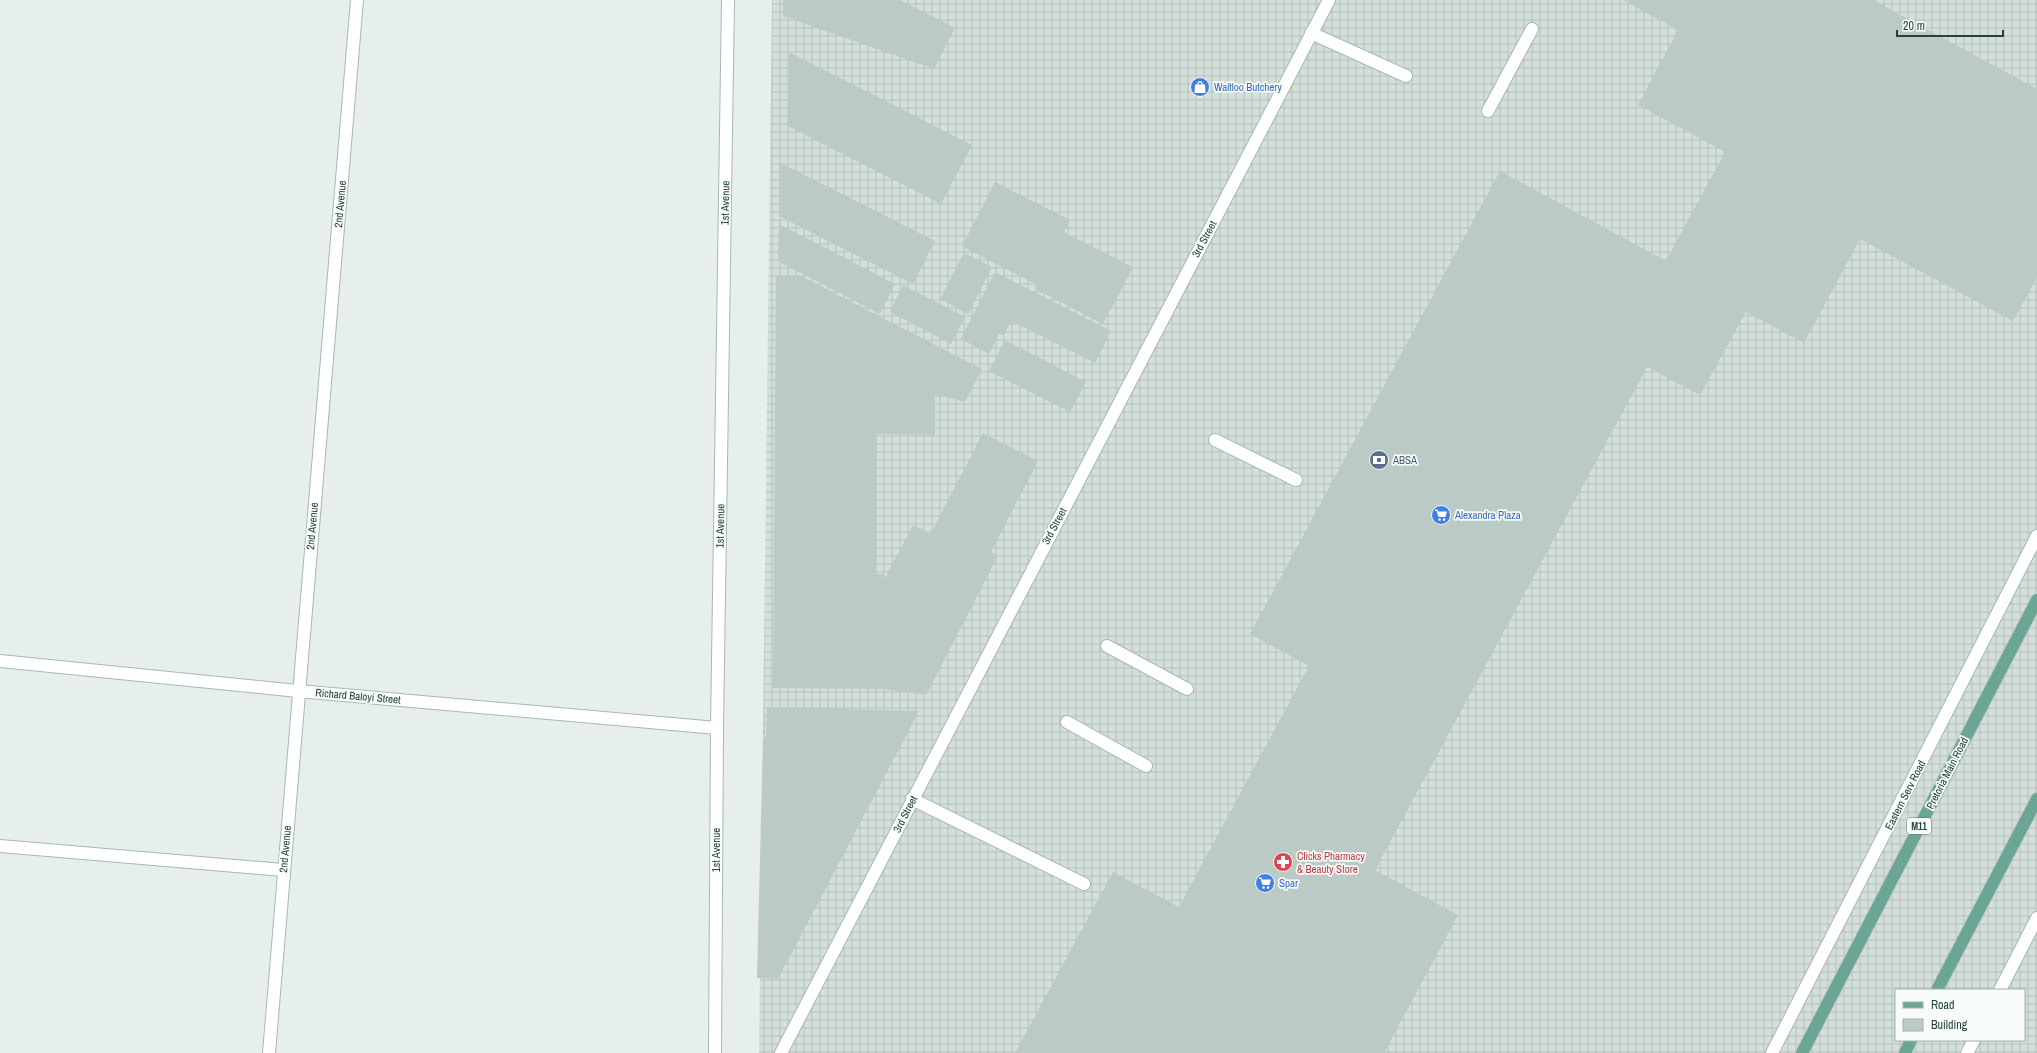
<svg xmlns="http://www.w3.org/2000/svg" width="2037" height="1053" viewBox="0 0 2037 1053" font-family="'Archivo Narrow',sans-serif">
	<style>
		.industrial { fill: url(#industrial-grid); fill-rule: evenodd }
		.building { fill: #bbcac4 }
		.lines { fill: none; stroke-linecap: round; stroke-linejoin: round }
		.minor-casing { stroke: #a8b8b2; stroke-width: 14 }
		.major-casing { stroke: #c2cac8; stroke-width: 14 }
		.minor { stroke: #fff; stroke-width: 12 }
		.major { stroke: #6aa596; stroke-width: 12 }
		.labels { text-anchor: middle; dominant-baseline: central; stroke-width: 3.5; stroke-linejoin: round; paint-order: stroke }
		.shield { fill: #f7fbf9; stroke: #637a73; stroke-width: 1 }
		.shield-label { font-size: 10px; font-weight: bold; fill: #24423a }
		.shop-label { font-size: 11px; fill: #366cbe; stroke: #f7fbf9; text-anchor: start }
		.street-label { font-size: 11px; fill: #24423a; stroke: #f7fbf9 }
		.service-label { font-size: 11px; fill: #4e5e75; stroke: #f7fbf9; text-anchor: start }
		.health-label { font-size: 11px; fill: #be3a42; stroke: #f7fbf9; text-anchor: start }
	</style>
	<defs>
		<pattern id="industrial-grid" width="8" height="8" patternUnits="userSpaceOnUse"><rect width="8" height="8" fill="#d4dfda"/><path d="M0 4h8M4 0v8" fill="none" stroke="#b6c1bc"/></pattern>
	</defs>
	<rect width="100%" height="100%" fill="#e6efeb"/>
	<!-- industrial -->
	<path class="industrial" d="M772,0h1265v1053h-1278zM1896,990h128v50h-128z"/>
	<!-- building -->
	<g class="building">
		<path d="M783,0h117l55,28 -21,41 -151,-53z"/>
		<path d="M1623,0h250l164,89v188l-24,44 -153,-82 -56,104 -58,-31 -46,83 -53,-28 -272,503 83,45 -74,138h-369l98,-181 66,35 130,-241 -59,-32 250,-463 166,90 59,-109 -87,-47 40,-75z"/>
		<path d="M789,52l183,93 -31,59 -153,-78z"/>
		<path d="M779,162l156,79 -22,43 -134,-68z"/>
		<path d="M995,182l75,38 -6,12 69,35 -30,57 -68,-35 2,-4 -75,-39z"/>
		<path d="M779,224l116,60 -15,30 -102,-53z"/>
		<path d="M964,253l28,14 -24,47 -28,-15z"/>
		<path d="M995,272l116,59 -16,32 -84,-42 -7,14 -5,-1 -10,20 -28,-15z"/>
		<path d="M776,276h25l181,93 -17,33 -30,-8v41l-58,-1 -1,140h8v6l29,-55 18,8 52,-100 55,28 -47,91 7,4 -72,139 -43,-6 -110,-1z"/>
		<path d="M903,285l62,32 -14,27 -61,-32z"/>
		<path d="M1005,340l81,42 -16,30 -81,-41z"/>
		<path d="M767,707l152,4 -141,268 -21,-1 6,-239 3,-3z"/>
	</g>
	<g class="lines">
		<!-- minor casing -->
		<g class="minor-casing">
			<g id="minor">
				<path d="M1311,33l95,43"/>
				<path d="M1488,111l44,-82"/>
				<path d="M1215,440l81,40"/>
				<path d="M1107,646l80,43"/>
				<path d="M0,661l298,30 419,37"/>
				<path d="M1067,722l79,44"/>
				<path d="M912,799l172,85"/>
				<path d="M0,846l283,24"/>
				<path d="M2000,990l37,-72"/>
				<path d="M269,1053l88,-1053"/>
				<path d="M715,1053l2,-325 11,-728"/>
				<path d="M781,1053l548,-1053"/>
				<path d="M1772,1053l265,-517"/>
				<path d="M1967,1053l7,-13"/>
			</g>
		</g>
		<!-- major casing -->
		<g class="major-casing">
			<g id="major">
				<path d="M1937,990l100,-191"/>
				<path d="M1802,1053l235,-453"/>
				<path d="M1905,1053l6,-13"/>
			</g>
		</g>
		<!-- minor -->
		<use href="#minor" class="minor"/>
		<!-- major -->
		<use href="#major" class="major"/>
	</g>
	<!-- icons -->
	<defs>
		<g id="shop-disc" transform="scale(1)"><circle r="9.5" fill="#3f7fe0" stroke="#f7fbf9"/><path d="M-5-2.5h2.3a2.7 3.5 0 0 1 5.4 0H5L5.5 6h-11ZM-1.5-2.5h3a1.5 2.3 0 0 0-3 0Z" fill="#fff"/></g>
		<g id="bank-disc" transform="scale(1)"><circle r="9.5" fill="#5c6f8a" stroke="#f7fbf9"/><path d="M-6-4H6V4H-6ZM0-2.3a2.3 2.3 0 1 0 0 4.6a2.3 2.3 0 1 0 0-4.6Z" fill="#fff"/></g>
		<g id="supermarket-disc" transform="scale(1)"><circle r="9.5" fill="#3f7fe0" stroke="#f7fbf9"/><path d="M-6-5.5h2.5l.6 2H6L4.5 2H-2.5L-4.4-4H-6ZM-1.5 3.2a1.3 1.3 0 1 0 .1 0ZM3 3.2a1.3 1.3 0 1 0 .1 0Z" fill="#fff"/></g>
		<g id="pharmacy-disc" transform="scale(1)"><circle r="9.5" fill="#e0444e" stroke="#f7fbf9"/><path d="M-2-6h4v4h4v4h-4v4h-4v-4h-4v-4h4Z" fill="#fff"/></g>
	</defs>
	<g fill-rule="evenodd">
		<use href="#shop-disc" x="1200" y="87"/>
		<use href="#bank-disc" x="1379" y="460"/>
		<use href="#supermarket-disc" x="1441" y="515"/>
		<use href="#pharmacy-disc" x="1283" y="862"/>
		<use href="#supermarket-disc" x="1265" y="883"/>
	</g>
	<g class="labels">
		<!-- shield labels -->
		<rect class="shield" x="1907" y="818" width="24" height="16" rx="3"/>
		<g class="shield-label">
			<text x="1919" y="826">M11</text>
		</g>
		<!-- shop labels -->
		<g class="shop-label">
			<text x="1214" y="87">Waltloo Butchery</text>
			<text x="1455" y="515">Alexandra Plaza</text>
			<text x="1279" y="883">Spar</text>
		</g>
		<!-- street labels -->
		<g class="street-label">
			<text transform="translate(725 203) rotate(-89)">1st Avenue</text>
			<text transform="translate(340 204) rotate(-85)">2nd Avenue</text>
			<text transform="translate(1204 239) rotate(-62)">3rd Street</text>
			<text transform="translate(312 526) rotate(-85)">2nd Avenue</text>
			<text transform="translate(720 526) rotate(-89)">1st Avenue</text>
			<text transform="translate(1054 526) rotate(-62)">3rd Street</text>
			<text transform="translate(358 696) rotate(5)">Richard Baloyi Street</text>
			<text transform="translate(1947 773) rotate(-63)">Pretoria Main Road</text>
			<text transform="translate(1905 795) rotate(-63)">Eastern Serv Road</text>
			<text transform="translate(905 814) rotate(-63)">3rd Street</text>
			<text transform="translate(285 849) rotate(-85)">2nd Avenue</text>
			<text transform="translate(716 850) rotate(-90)">1st Avenue</text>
		</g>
		<!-- service labels -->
		<g class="service-label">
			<text x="1393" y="460">ABSA</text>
		</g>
		<!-- health labels -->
		<g class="health-label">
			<text x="1297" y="856">Clicks Pharmacy<tspan x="1297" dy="13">&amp; Beauty Store</tspan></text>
		</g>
	</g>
	<!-- legend -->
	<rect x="1895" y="989" width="130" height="52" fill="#f7fbf9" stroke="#a3b1ad"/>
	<rect x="1903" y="1002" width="20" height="6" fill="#6aa596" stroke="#a3b1ad"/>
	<text x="1931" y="1009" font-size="12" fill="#24423a">Road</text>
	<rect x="1903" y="1019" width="20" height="12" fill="#bbcac4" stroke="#a3b1ad"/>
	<text x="1931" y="1029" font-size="12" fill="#24423a">Building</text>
	<!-- scale -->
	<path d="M1897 30v6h106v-6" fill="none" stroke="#24423a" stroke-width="2"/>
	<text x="1903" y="30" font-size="12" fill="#24423a" stroke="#f7fbf9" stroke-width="3" paint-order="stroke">20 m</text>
</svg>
